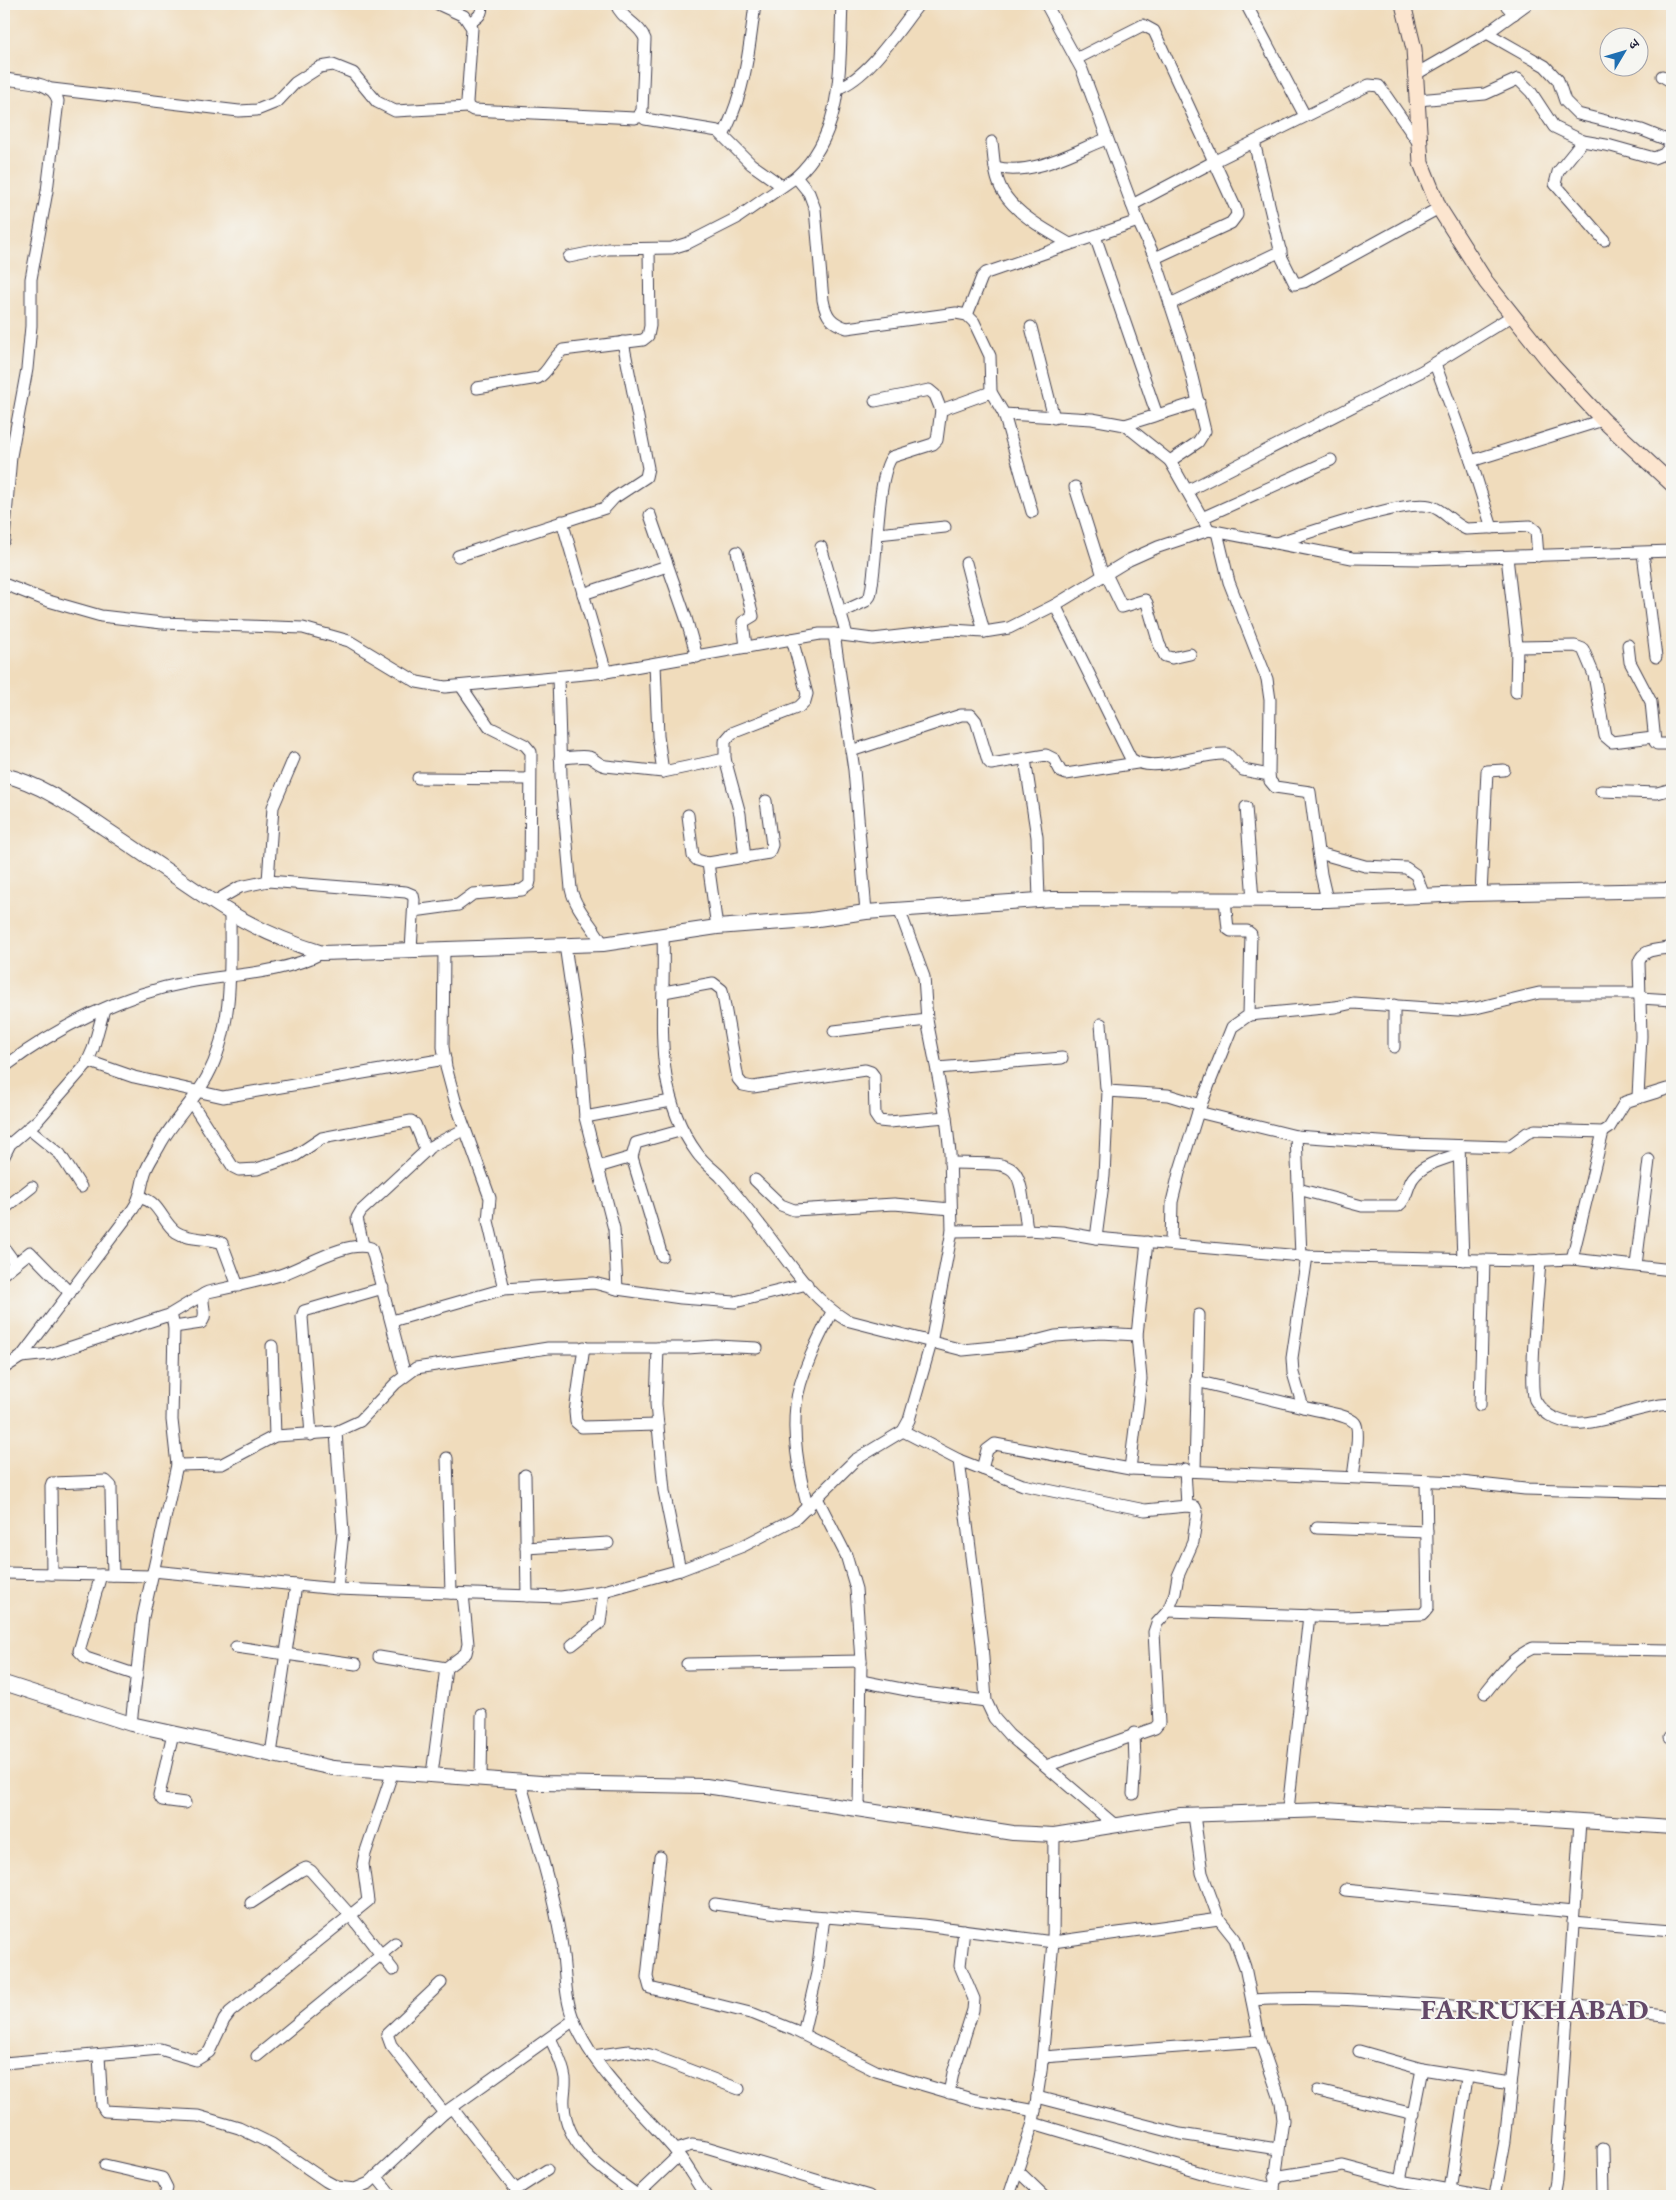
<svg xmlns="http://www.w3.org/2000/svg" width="1676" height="2200" viewBox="0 0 1676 2200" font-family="'EB Garamond','Noto Serif Devanagari',serif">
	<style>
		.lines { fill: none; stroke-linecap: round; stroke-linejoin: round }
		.minor-casing { stroke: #413e4e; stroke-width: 13 }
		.tertiary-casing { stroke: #413e4e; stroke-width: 16 }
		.secondary-casing { stroke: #413e4e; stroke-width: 17 }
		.minor { stroke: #fff; stroke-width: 11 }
		.tertiary { stroke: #fff; stroke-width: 14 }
		.secondary { stroke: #fce5cf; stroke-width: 15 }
		.labels { text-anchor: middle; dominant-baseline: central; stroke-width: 4; stroke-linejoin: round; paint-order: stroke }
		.district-label { font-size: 28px; font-weight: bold; letter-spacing: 1px; fill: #644968; stroke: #f6f6f2 }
	</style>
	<rect width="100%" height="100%" fill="#f6f6f2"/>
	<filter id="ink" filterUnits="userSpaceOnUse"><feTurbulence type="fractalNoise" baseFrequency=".02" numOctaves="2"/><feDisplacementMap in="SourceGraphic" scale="10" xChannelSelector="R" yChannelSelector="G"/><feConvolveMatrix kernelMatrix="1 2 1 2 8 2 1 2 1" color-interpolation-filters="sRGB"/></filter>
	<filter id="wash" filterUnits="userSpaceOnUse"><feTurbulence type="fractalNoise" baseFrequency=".0096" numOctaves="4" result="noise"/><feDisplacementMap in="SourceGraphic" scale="20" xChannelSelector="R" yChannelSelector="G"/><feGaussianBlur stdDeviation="1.12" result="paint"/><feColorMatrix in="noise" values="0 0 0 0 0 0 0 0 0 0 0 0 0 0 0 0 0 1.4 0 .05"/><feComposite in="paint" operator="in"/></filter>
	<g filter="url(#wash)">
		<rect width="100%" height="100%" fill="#f0dcbc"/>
	</g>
	<g filter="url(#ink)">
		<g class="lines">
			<!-- minor casing -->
			<g class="minor-casing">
				<g id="minor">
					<path d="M438,4l26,12 8,12 -5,74 1,5 5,3 162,8 4,-1 3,-7 3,-71c-5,-15 -24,-20 -29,-35"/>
					<path d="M842,4c-3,61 3,129 -46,173l13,16 6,16 8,91c3,16 8,23 24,28l109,-15 11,2 7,7 9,19 7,15 1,36 13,22 88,5 33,6 45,36"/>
					<path d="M1246,4l59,112"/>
					<path d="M1505,4l9,10"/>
					<path d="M469,23c8,-5 15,-9 12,-19"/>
					<path d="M1487,33l58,33 13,14 7,21 13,13 64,16 30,12"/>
					<path d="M1076,59l67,-34 11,6 82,178 1,6 -6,8 -76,35"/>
					<path d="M1416,74l71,-41 40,-29"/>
					<path d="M1662,76l10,6"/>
					<path d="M4,79c18,3 49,1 54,22l-11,90 -16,88v47l-4,43 -16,87 -7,84"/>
					<path d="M838,88c30,-10 61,-59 81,-84"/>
					<path d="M52,89l187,22 18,-1 20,-8 18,-19 25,-16 13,-2 20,8 24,29 18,9 73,-4"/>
					<path d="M1418,100l67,-6 33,-15 13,13 23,35 29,14 28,5 43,12 10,-4 8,-10"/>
					<path d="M640,114l5,5 73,12 33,33 31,22"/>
					<path d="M724,134c21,-44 25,-82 31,-130"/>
					<path d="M1583,141l-25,31 -3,12 49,56"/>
					<path d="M992,142c2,16 2,35 11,50 14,23 44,39 67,52"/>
					<path d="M1254,142l28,116 13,26 9,-2 135,-74"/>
					<path d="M995,167c37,10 77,-15 111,-28"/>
					<path d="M1132,205l83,-44 154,-76 10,1 39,56"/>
					<path d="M1095,236l62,179"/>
					<path d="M569,257l39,-8 64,-1 16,-5 49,-25 59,-41"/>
					<path d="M1170,304l111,-53"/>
					<path d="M967,315l15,-38 4,-4 152,-52"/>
					<path d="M1031,327l23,91"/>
					<path d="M1435,364l36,97 21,67"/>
					<path d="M477,388l61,-10c11,-6 14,-20 25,-28l80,-10 5,-4 2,-10 -1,-77"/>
					<path d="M875,401l54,-11 6,5 6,15"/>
					<path d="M1004,414l28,98"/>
					<path d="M1125,425l74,-23"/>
					<path d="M1471,461l132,-41"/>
					<path d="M1075,487l28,89"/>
					<path d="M1187,491l235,-120 90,-55"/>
					<path d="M650,515l36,103 11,39"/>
					<path d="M1202,518l129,-58"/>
					<path d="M562,521l44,151"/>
					<path d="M1209,530l143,28 69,1 251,-8"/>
					<path d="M1217,532l12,50 38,97 3,21 -1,75"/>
					<path d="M878,534l67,-7"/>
					<path d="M1276,543c30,-9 128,-44 154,-37 13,3 22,17 36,23l64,-3 6,5 2,25"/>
					<path d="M821,547l26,88"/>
					<path d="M737,552l16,64 -10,6 3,25"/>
					<path d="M1643,553l13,104"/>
					<path d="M458,556l147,-48 9,-10 32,-21 2,-9 -25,-126"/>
					<path d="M1507,557l10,88 -1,47"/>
					<path d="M966,563l18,69"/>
					<path d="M1106,574l16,33 23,-7 2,3 12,41 6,12 7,2 18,-4"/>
					<path d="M4,584l41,16 56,16 61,7 141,5 46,13 68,41 28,5 161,-15 214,-38h14l20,136 12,142"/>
					<path d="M583,594l84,-28"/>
					<path d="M1055,605l76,154c24,16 68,-7 96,-5l16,16 26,5 1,6 5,6 35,5 11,82 6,26"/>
					<path d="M840,613l26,-12 4,-5c8,-32 6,-119 22,-139l41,-13 4,-4 4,-30 50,-18"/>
					<path d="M834,634l39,5 79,-9 32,2 25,-4 46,-23 74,-45 29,-13 51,-17 -39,-69 28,-19 7,-11 -19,-79 -31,-94 -17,-37 -56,-151 -36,-66"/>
					<path d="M1628,645l2,17 21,40 4,40 2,2h15"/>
					<path d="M1517,647l58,-1 8,3 11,26 11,61 7,6 41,-5"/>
					<path d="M655,664l3,72 5,36"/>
					<path d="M558,677l3,99 10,113c4,19 22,37 32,55"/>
					<path d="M851,751l110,-36h10l5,6 12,40 3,3 55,-9 8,4 7,13 5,2 71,-11"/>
					<path d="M560,758c9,0 20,-3 29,-1 6,2 9,8 17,9l57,6 62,-13"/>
					<path d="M1025,759l12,78 2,63"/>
					<path d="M418,778l112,1"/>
					<path d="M1601,791l56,2 15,-4"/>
					<path d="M1246,807l7,93"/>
					<path d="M688,815l5,41 4,4 11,3 9,64"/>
					<path d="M1319,853l46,13 41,2 10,7 8,21"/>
					<path d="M745,858l-5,-44 -15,-55v-18l7,-8 67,-26 6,-6 2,-7 -15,-55"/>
					<path d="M708,863l61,-10 3,-8 -6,-44"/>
					<path d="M268,881l5,-74 21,-49"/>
					<path d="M1481,894l6,-123 17,-1"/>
					<path d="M214,902l26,-15 28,-6 138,11 7,3 1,5 -3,50"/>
					<path d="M414,911l44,-6 15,-11 49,-4 7,-5 1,-4 1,-129 -6,-7 -36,-18 -28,-41"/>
					<path d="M663,936c3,75 -14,152 34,217 6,9 16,16 24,24 15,17 29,35 43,53 25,32 47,69 82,90l117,30 61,-6 31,-8 46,-3 36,2"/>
					<path d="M565,945l15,104 5,68 86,-16"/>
					<path d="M444,949l-1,98 3,20 10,37 34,94 -2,23 16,68"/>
					<path d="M664,992l49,-9 9,7 16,89 5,6 10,2 112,-17 6,2 3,4 1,39 4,6 10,1 57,-5"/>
					<path d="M1640,998l32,2"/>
					<path d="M1249,1015l86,-8 18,-4 105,7 18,-2 63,-15h100"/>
					<path d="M1101,1024l5,64 2,3 60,4 33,10"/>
					<path d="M834,1031l93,-11"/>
					<path d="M1394,1047v-42"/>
					<path d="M88,1061l46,16 89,20 222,-38"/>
					<path d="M4,1067c53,-40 119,-73 185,-85 44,-8 93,-8 133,-29"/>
					<path d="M937,1068l125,-10"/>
					<path d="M1638,1097l3,-61 -2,-74c4,-13 17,-12 29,-14"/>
					<path d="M191,1102l42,65 6,3 18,-1 38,-13 27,-18 89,-17 4,3 11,27"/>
					<path d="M1198,1112l98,24 112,8 100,3 19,-14 8,-3 68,2 6,-4 16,-26 42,-13h5"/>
					<path d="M585,1117l29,112 3,60"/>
					<path d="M28,1128l32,26 21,33"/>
					<path d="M1296,1136l5,120"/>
					<path d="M1459,1147l4,113"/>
					<path d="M4,1156l6,-12 28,-24 48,-55 7,-16 11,-40"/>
					<path d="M950,1163c72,1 68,-5 77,67"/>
					<path d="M598,1167l34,-10"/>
					<path d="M755,1180l26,25 13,5 100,-6 57,5"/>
					<path d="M1298,1189l64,17h36c9,-6 9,-20 15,-28 10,-14 31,-19 46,-24"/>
					<path d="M141,1198c18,3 21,24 35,34 14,9 31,5 46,11l16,43"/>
					<path d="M4,1209l28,-22"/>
					<path d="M952,1231l75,-1 35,2 34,6 205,18 224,5 47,-2 100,11"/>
					<path d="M1096,1238l8,-62 4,-85"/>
					<path d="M1171,1244l1,-42 7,-29 19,-61 34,-85 17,-12 2,-81 -4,-3h-16l-3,-2 -3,-29"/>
					<path d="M363,1245l-6,-27 4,-7 69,-64 35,-18"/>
					<path d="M4,1248l11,15"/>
					<path d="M662,1256l-30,-99 4,-14 47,-13"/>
					<path d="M1307,1256l-15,102 1,15 10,34c11,3 45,7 52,16 6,7 -1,44 -2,54"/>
					<path d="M1572,1259l31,-127"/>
					<path d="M1540,1260c-1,23 -12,125 -5,140 9,17 30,25 48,23 31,-3 58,-18 89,-19"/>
					<path d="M1636,1265l13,-105"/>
					<path d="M4,1273l26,-21 40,41"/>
					<path d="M169,1315l35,-21"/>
					<path d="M392,1321l112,-32 90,-6 23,6 64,9 54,4 72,-18"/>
					<path d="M174,1327l27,-4c8,-8 -1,-19 3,-29l4,-2c24,-5 48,-10 72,-17 23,-7 67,-36 91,-27l2,6 32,121"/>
					<path d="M272,1346l3,90"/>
					<path d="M584,1347l-9,65 1,10 6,5 76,-2"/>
					<path d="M658,1348l-2,56 8,87 16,79"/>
					<path d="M21,1357l29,-3 116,-38 6,2 2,9 -2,93 5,45 -34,152 -12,107"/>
					<path d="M4,1368l17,-11 112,-148c9,-13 7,-21 12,-36 3,-10 11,-20 16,-30 13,-23 33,-42 46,-66 27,-50 23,-111 23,-165"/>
					<path d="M1196,1381l107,26"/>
					<path d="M1480,1405l4,-145"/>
					<path d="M903,1431l56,29 64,25 122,25 42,-4 -2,-37"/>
					<path d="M336,1432l7,101 -6,56"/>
					<path d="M311,1435l-9,-118 2,-6 79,-23"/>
					<path d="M447,1458l4,135"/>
					<path d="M959,1460l23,184 4,57 8,17 15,17 107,91"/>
					<path d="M177,1465l45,-1 53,-28 61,-4 24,-11 36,-38 20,-15 132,-20h139l29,-2 41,2"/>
					<path d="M982,1469l5,-19 8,-6 135,25 331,13 64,7 147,4"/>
					<path d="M1130,1469l11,-90 -4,-44 10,-93"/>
					<path d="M1195,1470l4,-155"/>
					<path d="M525,1475l2,121"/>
					<path d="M817,1498l29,57 10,34 5,72 -2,147"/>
					<path d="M808,1508c-9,-33 -16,-69 -12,-103 3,-29 23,-68 36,-93"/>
					<path d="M1317,1528l110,4"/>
					<path d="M526,1548l82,-5"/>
					<path d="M153,1571l184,18 224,8 43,-6 76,-21 63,-24 52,-27 60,-59 48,-29 6,-11 22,-77 21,-112 -2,-78 -4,-36 -19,-97 -3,-43 -25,-68"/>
					<path d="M4,1573l148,3"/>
					<path d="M52,1574l-1,-88 1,-3 54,-2 5,5v6l2,83"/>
					<path d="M101,1575l-22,76 7,7 51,17"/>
					<path d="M1168,1611l177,6 78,-3 5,-6 -2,-127"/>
					<path d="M572,1645l28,-22 4,-32"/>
					<path d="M236,1647l120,17"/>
					<path d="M379,1657l67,11"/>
					<path d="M687,1664l174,-3"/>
					<path d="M861,1681l56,11 69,9"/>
					<path d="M1485,1693c14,-17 27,-36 48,-45l139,2"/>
					<path d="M173,1733l-14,62 3,5 23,3"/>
					<path d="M1670,1737h2"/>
					<path d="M271,1754l25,-169"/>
					<path d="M1046,1766l109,-38 4,-5 -5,-91 3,-9 11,-12 7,-18 3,-17 15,-34 4,-30 -2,-5 -8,-1"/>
					<path d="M432,1774l14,-106 20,-15 2,-9 -5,-50"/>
					<path d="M481,1778l1,-63"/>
					<path d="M520,1781c14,51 31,102 40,154 6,28 3,60 14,86 22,52 65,87 100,128 12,14 21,32 32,47"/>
					<path d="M1133,1794l2,-31 -1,-30"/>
					<path d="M1288,1810l21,-195"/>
					<path d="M1194,1815l8,58 17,46 16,20 10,28 15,74 21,61 2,18 -10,76"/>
					<path d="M660,1857l-13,120 3,11 104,26 40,16 82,41 99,29 60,11"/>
					<path d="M1345,1890l228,22"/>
					<path d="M251,1903l49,-32 6,-3 5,3 40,45 42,54"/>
					<path d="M715,1904l62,9 147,12 129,17 166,-23"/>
					<path d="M1573,1922l99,8"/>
					<path d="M441,1983l-54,51 4,11 53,68 130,-93"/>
					<path d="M1252,2000c106,-7 210,12 316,10"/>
					<path d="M1568,2005l104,12"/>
					<path d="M803,2034l14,-61 7,-56"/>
					<path d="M550,2038c6,13 13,25 15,40 1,9 -2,18 -1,27 2,43 42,67 73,90"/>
					<path d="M1359,2051l63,18 89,14"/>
					<path d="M99,2056l3,50 3,5 93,5 41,12 33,16 54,37 11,6 18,2 14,-6 75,-70"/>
					<path d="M257,2056l138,-113"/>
					<path d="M593,2056l36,-5 21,4 89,34"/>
					<path d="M1043,2057l217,-16"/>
					<path d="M4,2063l156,-14 36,11 13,-8 15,-32 6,-8 138,-111 -5,-37 2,-10 28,-83"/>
					<path d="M1318,2091l96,23"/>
					<path d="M949,2093l4,-20 20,-63 1,-11 -14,-33 4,-36"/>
					<path d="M1037,2097l143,37 98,15"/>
					<path d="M452,2108l64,82 31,-20"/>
					<path d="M1033,2123l179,53 62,13"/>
					<path d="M1603,2149l1,47"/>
					<path d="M675,2150l17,-5 14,2 163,49"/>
					<path d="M105,2165l57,13 5,10 -2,8"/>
					<path d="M1018,2171l26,25"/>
					<path d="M376,2176l16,20"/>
					<path d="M1274,2177l69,-11 57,15 84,15"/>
					<path d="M1400,2181l22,-112"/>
					<path d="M1450,2190l17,-112"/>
					<path d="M636,2196l42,-40"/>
					<path d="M1009,2196l24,-73 8,-52 12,-129 1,-107"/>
					<path d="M1495,2196l10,-55 14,-130"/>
					<path d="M1553,2196l3,-16 24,-359"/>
				</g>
			</g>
			<!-- tertiary casing -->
			<g class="tertiary-casing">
				<g id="tertiary">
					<path d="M4,775c37,9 69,32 100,53 40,26 78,54 117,79 31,20 66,35 101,46l281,-9 114,-17 94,-7 55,-8 186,-13 275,1 140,-6 205,-4"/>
					<path d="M4,1683l127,41 202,44 208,15 165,3 307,47 41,2 127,-20 144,-5 78,5 133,3 136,9"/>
				</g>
			</g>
			<!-- secondary casing -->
			<g class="secondary-casing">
				<path id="secondary" d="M1403,4l11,45 7,114 18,45 47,74 67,84 50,54 69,64"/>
			</g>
			<!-- minor -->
			<use href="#minor" class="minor"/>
			<!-- tertiary -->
			<use href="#tertiary" class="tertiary"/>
			<!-- secondary -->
			<use href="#secondary" class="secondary"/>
		</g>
	</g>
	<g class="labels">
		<!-- district labels -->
		<g class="district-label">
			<text x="1535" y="2009">FARRUKHABAD</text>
		</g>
	</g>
	<!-- margin -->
	<rect width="1676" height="2200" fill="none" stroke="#f6f6f2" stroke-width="20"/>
	<!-- north arrow -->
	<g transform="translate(1624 52) rotate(52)"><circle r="24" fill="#f6f6f2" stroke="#a1a1a9"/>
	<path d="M0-4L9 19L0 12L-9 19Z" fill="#1f6fb2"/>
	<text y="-8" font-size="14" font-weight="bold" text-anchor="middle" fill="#22223b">उ</text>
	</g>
</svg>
